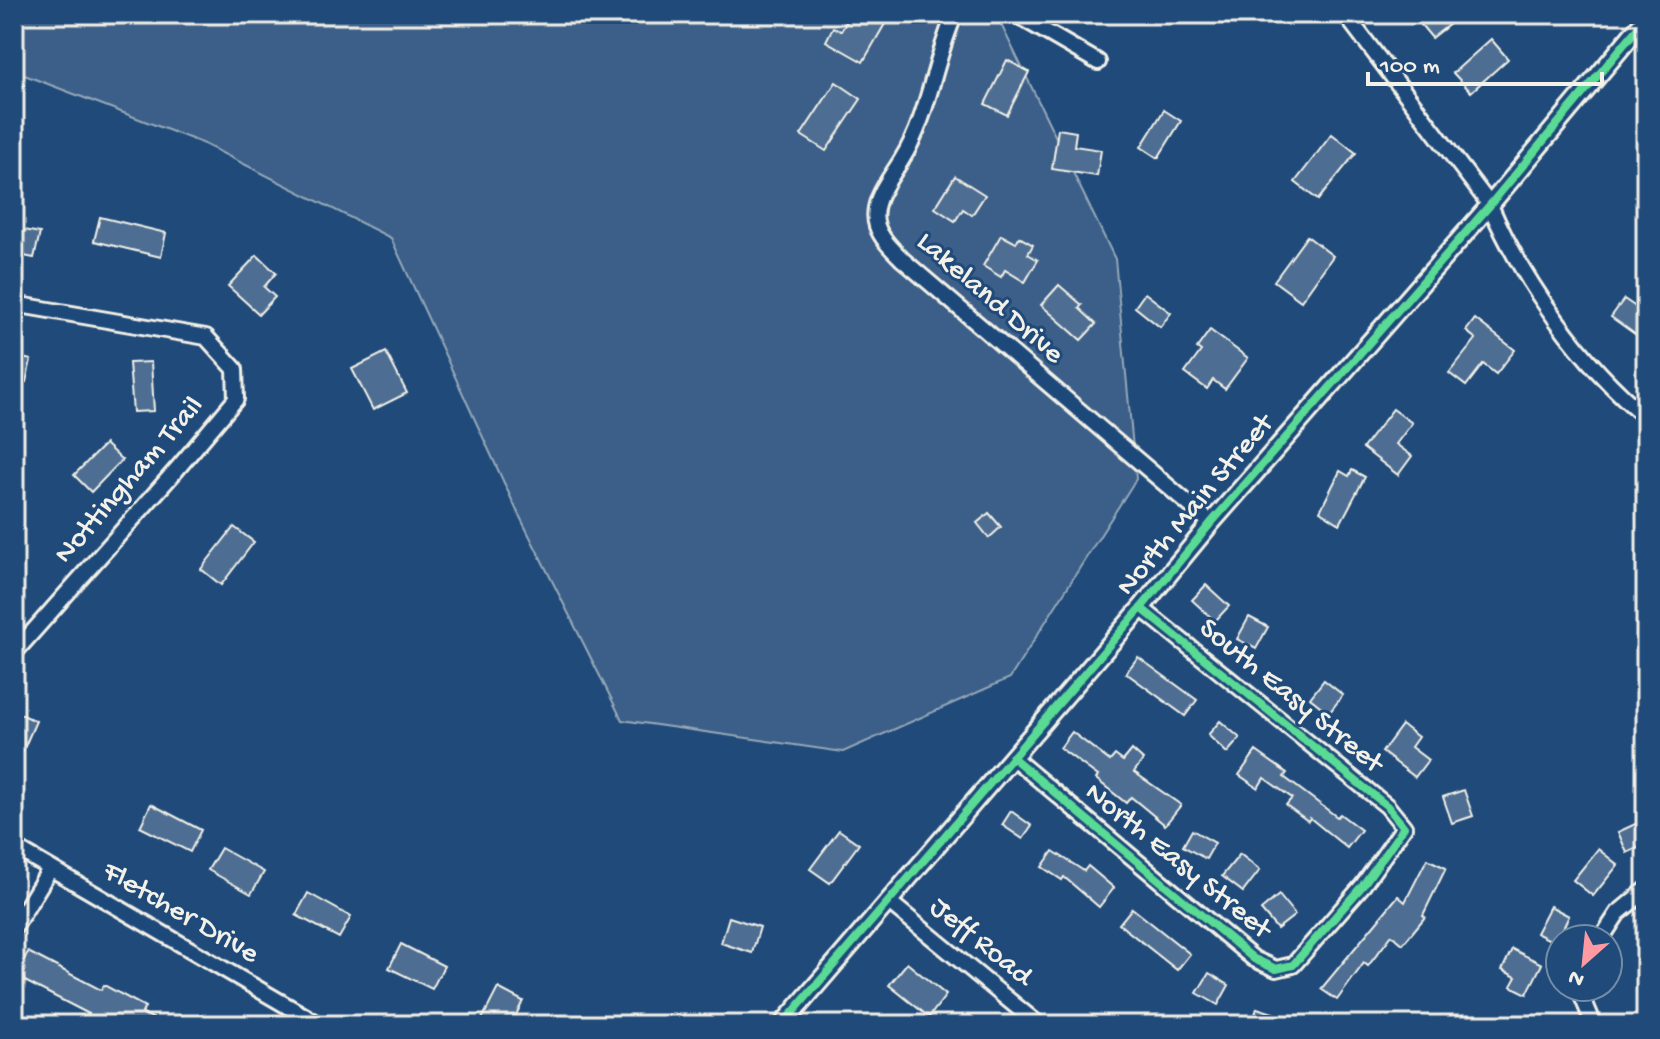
<svg xmlns="http://www.w3.org/2000/svg" width="1660" height="1039" viewBox="0 0 1660 1039" font-family="'Gochi Hand',sans-serif">
	<style>
		.green { fill: #3a5f88; stroke: #97a8b8; stroke-width: 2 }
		.building { fill: #4d6e92; stroke: #f4f1e8; stroke-width: 2 }
		.lines { fill: none; stroke-linecap: round; stroke-linejoin: round }
		.minor-casing { stroke: #f4f1e8; stroke-width: 20 }
		.tertiary-casing { stroke: #f4f1e8; stroke-width: 22 }
		.minor { stroke: #1f4a7a; stroke-width: 14 }
		.tertiary { stroke: #1f4a7a; stroke-width: 16 }
		.cycleway-casing { stroke: #1f4a7a; stroke-width: 13 }
		.cycleway { stroke: #5adb95; stroke-width: 8 }
		.labels { text-anchor: middle; dominant-baseline: central; stroke-width: 6; stroke-linejoin: round; paint-order: stroke }
		.street-label { font-size: 30px; fill: #f4f1e8; stroke: #1f4a7a }
	</style>
	<rect width="100%" height="100%" fill="#1f4a7a"/>
	<filter id="ink" filterUnits="userSpaceOnUse"><feTurbulence type="fractalNoise" baseFrequency=".0125" numOctaves="2"/><feDisplacementMap in="SourceGraphic" scale="16" xChannelSelector="R" yChannelSelector="G"/><feConvolveMatrix kernelMatrix="1 2 1 2 8 2 1 2 1" color-interpolation-filters="sRGB"/></filter>
	<g filter="url(#ink)">
		<!-- green -->
		<path class="green" d="M14,14h982l119,245 21,220 -126,199 -167,74 -221,-32 -105,-209 -126,-273 -189,-95 -188,-72z"/>
		<!-- building -->
		<g class="building">
			<path d="M851,14h22l13,8 -23,40 -37,-21 7,-14 8,4z"/>
			<path d="M1412,14h32l7,9 -19,15z"/>
			<path d="M1491,39l17,20 -37,33 -18,-19z"/>
			<path d="M1007,60l22,12 -22,43 -22,-11z"/>
			<path d="M836,82l25,17 -35,52 -25,-16z"/>
			<path d="M1164,110l17,11 -23,37 -17,-11z"/>
			<path d="M1058,129l18,3 -2,14 27,4 -4,26 -45,-7z"/>
			<path d="M1332,134l24,19 -38,47 -23,-18z"/>
			<path d="M955,176l30,19 -13,20 -9,-6 -8,12 -20,-13z"/>
			<path d="M100,217l66,16 -5,24 -67,-16z"/>
			<path d="M14,228l26,5 -6,25 -20,-4z"/>
			<path d="M1001,235l15,8 3,-6 14,8 -5,9 10,6 -13,22 -20,-12 -4,7 -18,-11z"/>
			<path d="M1307,236l26,20 -32,45 -27,-20z"/>
			<path d="M257,255l19,18 -12,14 11,10 -16,17 -31,-28z"/>
			<path d="M1059,285l23,20 -3,3 17,16 -15,16 -40,-35z"/>
			<path d="M1145,293l26,20 -11,14 -25,-20z"/>
			<path d="M1624,299l22,15v28l-35,-25z"/>
			<path d="M1475,319l40,31 -19,24 -13,-10 -17,22 -17,-13 27,-34 -10,-8z"/>
			<path d="M1210,330l38,28 -23,31 -12,-9 -6,9 -22,-16 16,-22 -4,-3z"/>
			<path d="M386,352l21,41 -34,17 -21,-41z"/>
			<path d="M14,356l17,4 -5,22 -12,-3z"/>
			<path d="M151,362l3,49 -21,1 -4,-49z"/>
			<path d="M1393,409l19,14 -16,21 16,12 -14,19 -35,-27z"/>
			<path d="M105,444l17,16 -31,32 -17,-17z"/>
			<path d="M1352,470l13,7 -25,47 -20,-13 20,-40 9,5z"/>
			<path d="M989,513l12,14 -12,11 -12,-15z"/>
			<path d="M234,527l20,15 -33,43 -20,-16z"/>
			<path d="M1206,585l23,21 -14,15 -23,-21z"/>
			<path d="M1249,617l19,10 -12,22 -19,-10z"/>
			<path d="M1138,657l59,43 -12,16 -59,-43z"/>
			<path d="M1324,680l19,15 -14,18 -19,-15z"/>
			<path d="M14,711l22,10 -22,50z"/>
			<path d="M1220,721l20,17 -13,15 -19,-18z"/>
			<path d="M1402,725l16,12 -7,10 17,13 -13,17 -33,-25z"/>
			<path d="M1072,732l38,29 5,-6 8,6 9,-11 11,10 -9,12 47,33 -16,20 -34,-28 -5,6 -30,-24 2,-3 -38,-28z"/>
			<path d="M1256,751l31,22 -3,4 53,40 3,-3 21,16 -14,18 -37,-30 -2,3 -22,-16 6,-7 -28,-20 -6,10 -19,-13z"/>
			<path d="M1464,790l9,26 -21,7 -9,-26z"/>
			<path d="M151,804l50,26 -11,22 -50,-25z"/>
			<path d="M1011,811l21,15 -9,13 -21,-14z"/>
			<path d="M1646,819v25l-19,9 -9,-21z"/>
			<path d="M839,830l20,14 -29,39 -20,-14z"/>
			<path d="M1192,830l23,13 -9,16 -23,-13z"/>
			<path d="M221,848l43,24 -13,22 -43,-24z"/>
			<path d="M1598,849l20,16 -25,31 -20,-16z"/>
			<path d="M1053,851l31,20 4,-5 26,22 -15,19 -35,-30 -2,3 -20,-13z"/>
			<path d="M1240,854l20,16 -17,22 -21,-16z"/>
			<path d="M1427,859l19,9 -23,47 2,2 -22,27 -11,-9 -24,31 -4,-3 -27,37 -16,-11 77,-93 7,6z"/>
			<path d="M308,893l43,24 -12,21 -43,-23z"/>
			<path d="M1279,895l16,20 -18,14 -16,-19z"/>
			<path d="M1550,906l19,10 -13,27 -20,-10z"/>
			<path d="M1132,908l58,46 -13,16 -58,-46z"/>
			<path d="M729,917l31,10 -8,26 -31,-10z"/>
			<path d="M401,944l43,22 -12,23 -43,-21z"/>
			<path d="M1512,949l30,15 -15,30 -16,-8 5,-9 -14,-7z"/>
			<path d="M28,952l73,38 3,-5 41,22 -3,6 25,12h-84l6,-11 -74,-38z"/>
			<path d="M907,963l39,32 -17,22 -40,-32z"/>
			<path d="M1209,973l20,12 -11,20 -21,-12z"/>
			<path d="M498,988l25,13 -12,24h-32z"/>
			<path d="M1257,1008l44,14v3h-49z"/>
		</g>
		<g class="lines">
			<!-- minor casing -->
			<g class="minor-casing">
				<g id="minor">
					<path d="M955,14c-21,46 -26,102 -53,145 -11,19 -33,43 -25,67 4,13 17,25 26,34l308,263"/>
					<path d="M1015,14l83,48"/>
					<path d="M1345,14l145,191c32,75 92,160 156,212"/>
					<path d="M14,304l192,33 29,32 1,30 -59,70 -163,184"/>
					<path d="M1012,757l242,202 22,10 17,-4 70,-80 41,-58 -17,-21 -246,-198"/>
					<path d="M14,847l306,178"/>
					<path d="M888,901l151,124"/>
					<path d="M14,928l36,-59"/>
					<path d="M1601,939l17,-26 28,-23"/>
					<path d="M1584,987l-2,9 12,29"/>
				</g>
			</g>
			<!-- tertiary casing -->
			<g class="tertiary-casing">
				<path id="tertiary" d="M782,1025l359,-417 70,-85 279,-318 156,-187"/>
			</g>
			<!-- minor -->
			<use href="#minor" class="minor"/>
			<!-- tertiary -->
			<use href="#tertiary" class="tertiary"/>
			<!-- cycleway casing -->
			<g class="cycleway-casing">
				<g id="cycleway">
					<path d="M1012,757l242,202 22,10 17,-4 70,-80 41,-58 -17,-21 -246,-198"/>
					<path d="M782,1025l359,-417 70,-85 279,-318 156,-187"/>
				</g>
			</g>
			<!-- cycleway -->
			<use href="#cycleway" class="cycleway"/>
		</g>
	</g>
	<g class="labels">
		<!-- street labels -->
		<g class="street-label">
			<text transform="translate(989 299) rotate(41)">Lakeland Drive</text>
			<text transform="translate(130 481) rotate(-49)">Nottingham Trail</text>
			<text transform="translate(1196 506) rotate(-50)">North Main Street</text>
			<text transform="translate(1290 697) rotate(39)">South Easy Street</text>
			<text transform="translate(1177 862) rotate(39)">North Easy Street</text>
			<text transform="translate(180 914) rotate(30)">Fletcher Drive</text>
			<text transform="translate(980 943) rotate(39)">Jeff Road</text>
		</g>
	</g>
	<!-- margin -->
	<rect width="1660" height="1039" fill="none" stroke="#1f4a7a" stroke-width="48"/>
	<rect x="24" y="24" width="1612" height="991" fill="none" stroke="#f4f1e8" stroke-width="3" filter="url(#ink)"/>
	<!-- north arrow -->
	<g transform="translate(1584 963) rotate(207)"><circle r="38" fill="#1f4a7a" stroke="#748da6" stroke-width="2"/>
	<path d="M0-6L14 30L0 20L-14 30Z" fill="#ff9aa2"/>
	<text y="-12" font-size="22" font-weight="bold" text-anchor="middle" fill="#f4f1e8">N</text>
	</g>
	<!-- scale -->
	<path d="M1368 72v12h234v-12" fill="none" stroke="#f4f1e8" stroke-width="4"/>
	<text x="1380" y="72" font-size="24" fill="#f4f1e8" stroke="#1f4a7a" stroke-width="6" paint-order="stroke">100 m</text>
</svg>
